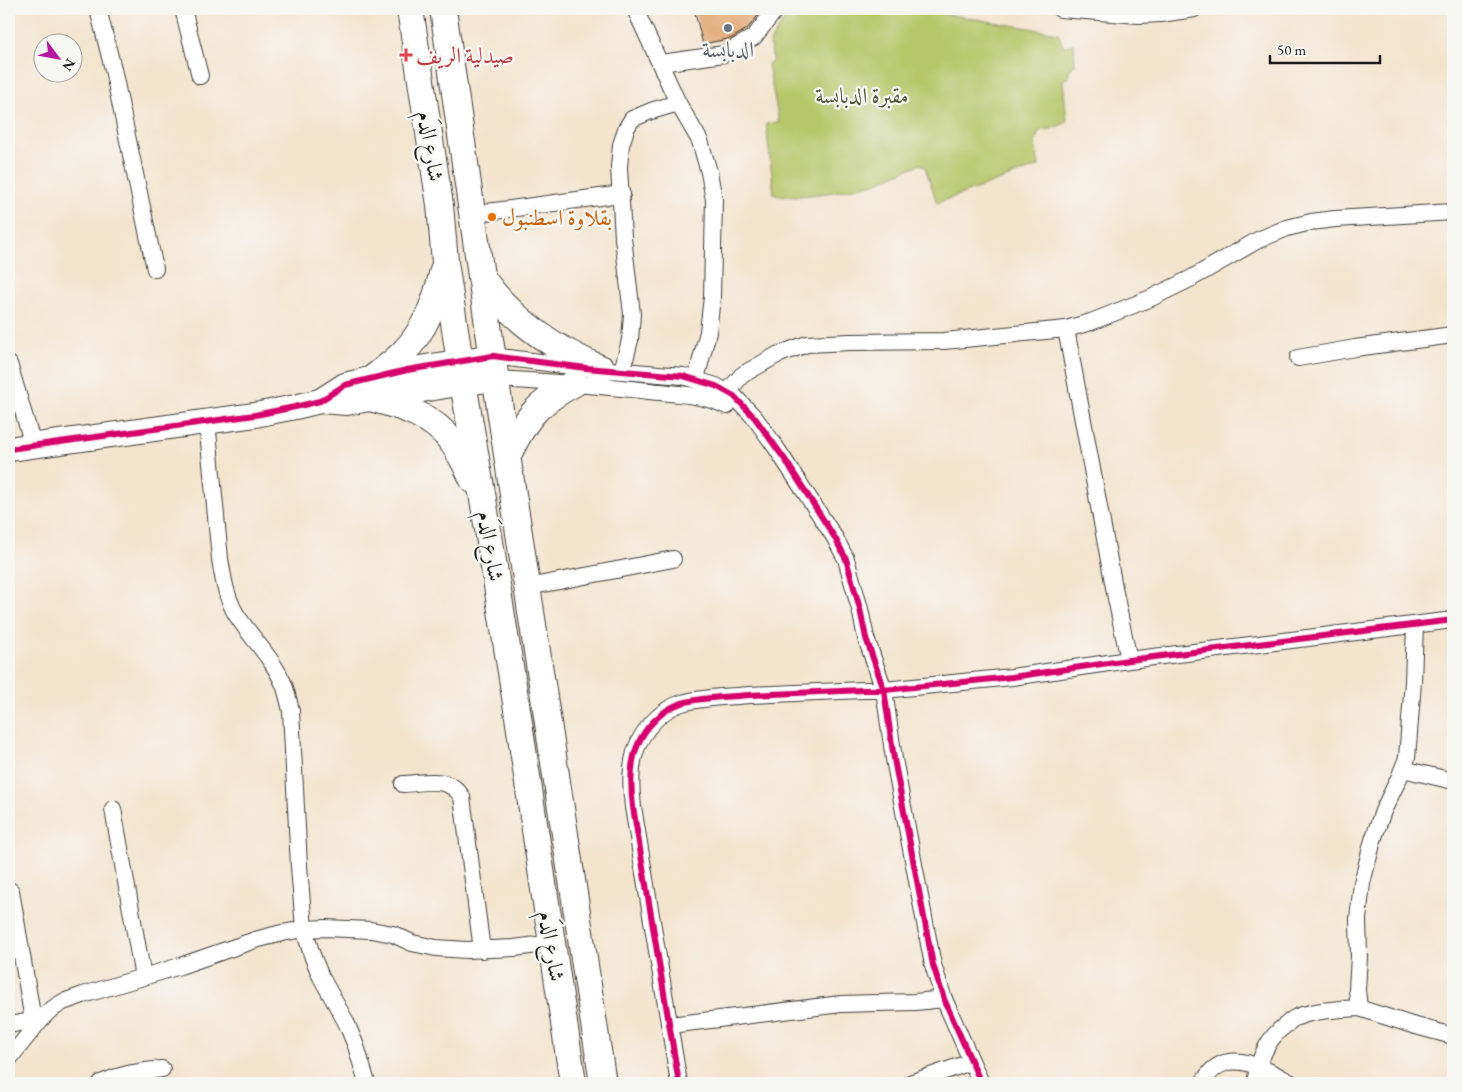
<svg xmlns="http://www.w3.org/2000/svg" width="1462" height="1092" viewBox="0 0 1462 1092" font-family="'EB Garamond',Amiri,serif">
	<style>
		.green { fill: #b6c669; stroke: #697142 }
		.building { fill: #e2a571 }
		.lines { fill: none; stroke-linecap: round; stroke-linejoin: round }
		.street-casing { stroke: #3c3a37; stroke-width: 18 }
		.secondary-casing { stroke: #3c3a37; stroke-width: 26 }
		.primary-casing { stroke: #3c3a37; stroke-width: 28 }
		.street { stroke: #fff; stroke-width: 16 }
		.secondary { stroke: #fff; stroke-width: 24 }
		.primary { stroke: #fff; stroke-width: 26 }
		.cycleway-casing { stroke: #f6f6f2; stroke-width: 9 }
		.cycleway { stroke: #d6006c; stroke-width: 6 }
		.worship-dot { fill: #6b7280; stroke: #f6f6f2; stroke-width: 2 }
		.health-dot { fill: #e0444e; stroke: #f6f6f2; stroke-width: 2 }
		.food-dot { fill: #e8710a; stroke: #f6f6f2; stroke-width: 2 }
		.labels { text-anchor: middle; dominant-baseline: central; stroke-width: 4.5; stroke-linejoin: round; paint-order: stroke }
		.worship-label { font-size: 22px; fill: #5b616d; stroke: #f6f6f2 }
		.health-label { font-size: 22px; fill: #be3a42; stroke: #f6f6f2; text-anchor: start }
		.park-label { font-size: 22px; fill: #525837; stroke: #f6f6f2 }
		.street-label { font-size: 22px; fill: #1c1c1c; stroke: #f6f6f2 }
		.food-label { font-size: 22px; fill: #c56008; stroke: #f6f6f2; text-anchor: start }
	</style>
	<rect width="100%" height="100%" fill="#f6f6f2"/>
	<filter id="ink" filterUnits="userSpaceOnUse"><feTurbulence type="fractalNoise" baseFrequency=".02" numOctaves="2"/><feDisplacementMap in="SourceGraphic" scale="10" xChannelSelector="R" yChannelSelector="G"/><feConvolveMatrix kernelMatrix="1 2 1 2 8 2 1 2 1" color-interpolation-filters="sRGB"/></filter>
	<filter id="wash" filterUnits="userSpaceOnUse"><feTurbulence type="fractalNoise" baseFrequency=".0096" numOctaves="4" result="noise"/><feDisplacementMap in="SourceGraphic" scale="20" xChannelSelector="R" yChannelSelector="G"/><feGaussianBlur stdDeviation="1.12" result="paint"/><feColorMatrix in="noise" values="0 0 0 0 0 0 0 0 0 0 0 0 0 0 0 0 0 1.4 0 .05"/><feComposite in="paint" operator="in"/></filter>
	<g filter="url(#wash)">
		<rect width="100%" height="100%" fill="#f4e4ce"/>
		<!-- green -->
		<path class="green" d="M791,9h126l141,24 5,13 11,-2 1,21 -6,5 -1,8 -5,1 4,43c-9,5 -18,8 -28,9l-4,12 4,23 -102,37 -12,-36 -5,-3c-15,6 -30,14 -46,19 -23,7 -77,17 -100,11l-8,-70 13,-2 -11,-58 5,-3 -3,-19z"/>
		<g id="blocks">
			<!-- building -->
			<path class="building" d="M694,9h66l1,3 -14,17 -15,9 -29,6z"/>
		</g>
	</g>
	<g filter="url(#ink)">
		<use href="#blocks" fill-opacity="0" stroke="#3c3a37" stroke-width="1"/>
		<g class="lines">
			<!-- street casing -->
			<g class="street-casing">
				<g id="street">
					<path d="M98,9l15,60 42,200"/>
					<path d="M183,9l17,67"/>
					<path d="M635,9l43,94 22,38 9,31 5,28 -2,97 -4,35 -12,47"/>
					<path d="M1060,9l79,6 22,-1 33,-5"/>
					<path d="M661,63l63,-9 30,-17 22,-28"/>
					<path d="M472,214l150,-20"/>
					<path d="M1066,329l50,269 13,62"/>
					<path d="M493,356l93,12 97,8 33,10 18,10 21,22 20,28 60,92 11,21 14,50 6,29 18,52 128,-13 117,-17 324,-40"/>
					<path d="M1298,358l57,-10 98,-13"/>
					<path d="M9,364l24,81"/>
					<path d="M622,371l8,-31 2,-26 -9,-76 -4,-71 2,-22 5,-16 6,-10 19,-8 27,-8"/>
					<path d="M496,379c51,3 102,6 153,12 27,3 54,3 78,15"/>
					<path d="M719,402l23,-27 35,-20 30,-11 43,-2 94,-1 122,-12 25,-7 60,-24 39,-19 68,-39 29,-12 24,-6 24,-3 118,-7"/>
					<path d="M207,421l13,138c3,19 6,38 16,55 15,24 37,44 48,71 3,8 5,17 7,26l8,155 5,63 8,26 9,22 25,45 10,24 11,37"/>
					<path d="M528,587l145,-28"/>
					<path d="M1415,625l-2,57 -6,76 -8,20 -16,33 -10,29 -11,43 -4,36 1,37 -2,34 2,18 53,17 41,11"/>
					<path d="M1403,769l50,12"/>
					<path d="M403,784c22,-1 46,-9 59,13l20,153"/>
					<path d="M113,809l30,168"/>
					<path d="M11,891l22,129"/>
					<path d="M9,1025l32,-6"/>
					<path d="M670,1025l171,-21 74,-2 29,-3"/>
					<path d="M9,1059l32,-40 8,-8 14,-9 20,-7 97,-29 75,-26 27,-7 22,-4 21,-1 46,2 22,4 19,9 24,5 31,2 47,-2 38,-5"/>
					<path d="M101,1083c22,-10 38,-11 61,-14"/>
					<path d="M679,1083l-46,-276c-4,-33 -3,-64 23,-88 7,-7 16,-13 26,-16 21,-6 46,-6 68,-8 38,-2 76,-3 114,-5h20l10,69 39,206 11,34 37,84"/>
					<path d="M910,1083l61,-21"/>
					<path d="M1203,1083c21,-40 60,-15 88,0"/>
					<path d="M1255,1083c4,-24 12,-45 32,-59 3,-3 7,-6 10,-7 18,-7 43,-8 62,-9"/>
				</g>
			</g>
			<!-- secondary casing -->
			<g class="secondary-casing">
				<g id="secondary">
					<path d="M320,401l27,2 116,-20 33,-4"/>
					<path d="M9,449l246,-34 40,-8 25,-6 25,-16 62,-15 86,-14"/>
				</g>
			</g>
			<!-- primary casing -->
			<g class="primary-casing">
				<g id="primary">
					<path d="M410,9l30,196 5,57 18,121 20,116 33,204 57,380"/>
					<path d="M443,9l57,400 103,674"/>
					<path d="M481,276c29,43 74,73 121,93"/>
					<path d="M373,378c10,-8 21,-16 30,-25 23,-24 33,-52 40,-83"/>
					<path d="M374,399c29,8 59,17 78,43 8,11 15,25 21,38"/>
					<path d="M508,455c19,-39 28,-51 67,-72"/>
				</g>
			</g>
			<!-- street -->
			<use href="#street" class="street"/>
			<!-- secondary -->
			<use href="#secondary" class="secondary"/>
			<!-- primary -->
			<use href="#primary" class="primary"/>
			<!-- cycleway casing -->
			<g class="cycleway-casing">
				<g id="cycleway">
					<path d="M9,449l246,-34 40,-8 25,-6 25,-16 62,-15 86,-14 93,12 97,8 33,10 18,10 21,22 31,43 49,77 11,21 14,50 6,29 18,52 128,-13 117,-17 324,-40"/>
					<path d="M679,1083l-46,-276c-4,-33 -3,-64 23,-88 7,-7 16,-13 26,-16 21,-6 46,-6 68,-8 38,-2 76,-3 114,-5h20l10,69 39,206 11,34 37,84"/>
				</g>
			</g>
			<!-- cycleway -->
			<use href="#cycleway" class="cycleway"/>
		</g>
	</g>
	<!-- markers -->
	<circle class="worship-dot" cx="728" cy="28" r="5"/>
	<path class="health-dot" d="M403.5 47.5h5v5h5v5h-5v5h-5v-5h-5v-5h5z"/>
	<circle class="food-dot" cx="492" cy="217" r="5"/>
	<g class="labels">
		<!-- worship labels -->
		<g class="worship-label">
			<text x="728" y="49">الدبابسة</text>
		</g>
		<!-- health labels -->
		<g class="health-label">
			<text x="416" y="55">صيدلية الريف</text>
		</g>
		<!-- park labels -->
		<g class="park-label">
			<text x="862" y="95">مقبرة الدبابسة</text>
		</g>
		<!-- street labels -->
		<g class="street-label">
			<text transform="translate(431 146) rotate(81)">شارع الدَم</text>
			<text transform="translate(491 546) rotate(81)">شارع الدَم</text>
			<text transform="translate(552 946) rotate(81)">شارع الدَم</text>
		</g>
		<!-- food labels -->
		<g class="food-label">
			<text x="502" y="217">بقلاوة اسطنبول</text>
		</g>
	</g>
	<!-- margin -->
	<rect width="1462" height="1092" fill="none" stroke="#f6f6f2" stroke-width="30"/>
	<!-- north arrow -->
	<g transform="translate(58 58) rotate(122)"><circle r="24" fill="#f6f6f2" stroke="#9f9f9c"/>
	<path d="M0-4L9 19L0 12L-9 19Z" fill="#b5179e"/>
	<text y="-8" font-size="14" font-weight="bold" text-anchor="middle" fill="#1c1c1c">N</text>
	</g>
	<!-- scale -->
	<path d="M1270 55v8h110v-8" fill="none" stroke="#1c1c1c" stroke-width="2.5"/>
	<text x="1277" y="55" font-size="15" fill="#1c1c1c" stroke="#f6f6f2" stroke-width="4" paint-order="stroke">50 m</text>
</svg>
